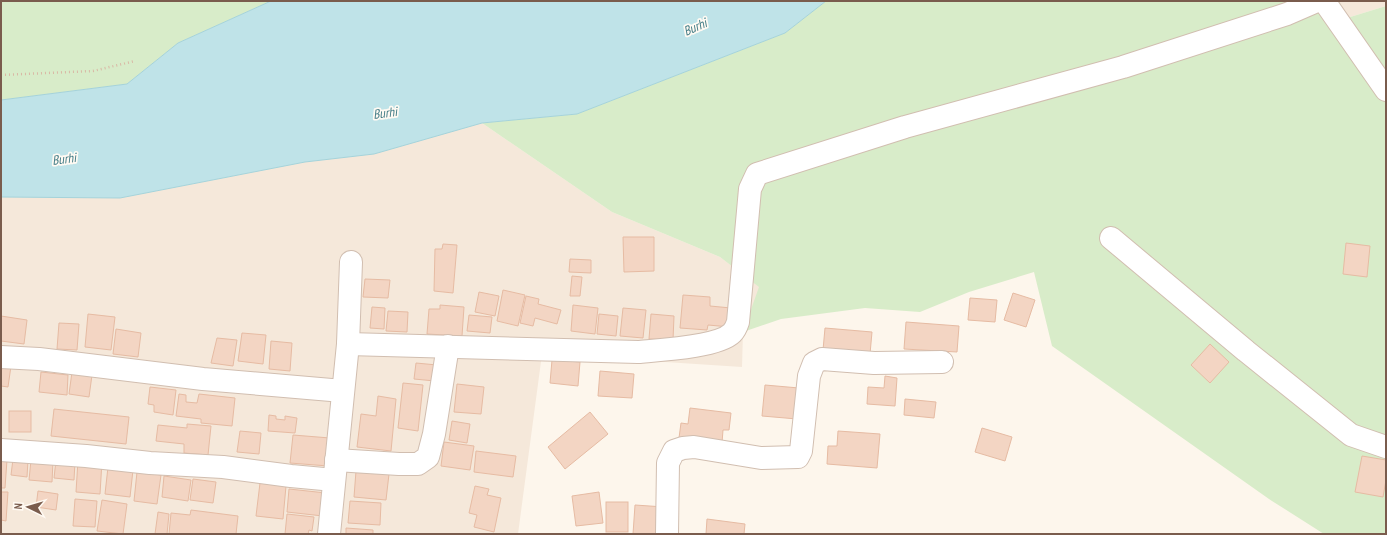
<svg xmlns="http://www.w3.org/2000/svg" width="1387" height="535" viewBox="0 0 1387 535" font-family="'PT Sans Narrow',sans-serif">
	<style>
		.residential { fill: #f5e8da }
		.green { fill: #d8ecc9 }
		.water { fill: #bfe3e8; stroke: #a5d3da }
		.building { fill: #f3d5c3; stroke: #e6bba3 }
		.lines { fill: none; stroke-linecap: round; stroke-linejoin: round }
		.street-casing { stroke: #d1beb0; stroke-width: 24 }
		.path { stroke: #d9b8a5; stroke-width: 2.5; stroke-dasharray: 1 3; stroke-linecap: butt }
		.street { stroke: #fff; stroke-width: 22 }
		.labels { text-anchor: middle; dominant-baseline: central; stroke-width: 3.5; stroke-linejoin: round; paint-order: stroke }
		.water-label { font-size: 13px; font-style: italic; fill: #437c86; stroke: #fffaf3 }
	</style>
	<rect width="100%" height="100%" fill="#fdf6ec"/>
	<!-- residential -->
	<g class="residential">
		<path d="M1339,1h47v5l-39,12z"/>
		<path d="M482,123l130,89 108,45 40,30 -17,45 -1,35 -200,-13 -24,180h-517v-337l119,1 185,-36 69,-8z"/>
	</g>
	<!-- green -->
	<g class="green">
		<path d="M1,1h270l-93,42 -51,41 -126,16z"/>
		<path d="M826,1h513l8,17 39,-12v528h-62l-55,-35 -217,-153 -18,-74 -65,20 -49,20 -55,-4 -84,11 -38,13 16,-45 -39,-30 -108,-45 -130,-89 95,-9 208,-81z"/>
	</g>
	<!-- water -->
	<path class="water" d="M271,1h555l-41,32 -208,81 -95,9 -108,31 -69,8 -185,36 -119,-1v-97l126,-16 51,-41z"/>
	<!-- building -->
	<g class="building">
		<path d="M623,237h31v34l-30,1z"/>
		<path d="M1346,243l24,3 -3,31 -24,-3z"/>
		<path d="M443,244l14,1 -4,48 -19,-2 1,-42h7z"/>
		<path d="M570,259l21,1v13l-22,-1z"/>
		<path d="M572,276l10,1 -2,19h-10z"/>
		<path d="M365,279l25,1 -2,18 -25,-1z"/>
		<path d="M503,290l22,5 -7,31 -21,-5z"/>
		<path d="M479,292l20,4 -4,20 -20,-4z"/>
		<path d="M1013,293l22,7 -9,27 -22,-7z"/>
		<path d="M683,295l27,2v9l21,2 -1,19 -22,-2 -1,5 -27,-2z"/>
		<path d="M526,296l13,3 -1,5 23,6 -4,14 -22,-6 -2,8 -13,-3z"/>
		<path d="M970,298l27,2 -2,22 -27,-2z"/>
		<path d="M440,305l24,2 -2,29 -35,-2 2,-25h11z"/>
		<path d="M573,305l25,3 -3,26 -24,-3z"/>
		<path d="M372,307l13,1 -1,21 -14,-1z"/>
		<path d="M623,308l23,2 -3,28 -23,-2z"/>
		<path d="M388,311l20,1 -1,20 -21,-1z"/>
		<path d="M88,314l27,3 -4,33 -26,-3z"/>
		<path d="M599,314l19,2 -2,20 -19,-2z"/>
		<path d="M651,314l23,2 -1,24 -24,-1z"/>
		<path d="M469,315l23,2 -2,16 -23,-2z"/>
		<path d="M1,316l26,4 -3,24 -23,-3z"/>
		<path d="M906,322l53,4 -2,26 -53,-3z"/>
		<path d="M59,323l20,1 -2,26 -20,-1z"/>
		<path d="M825,328l47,4 -2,22 -47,-4z"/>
		<path d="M116,329l25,4 -3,24 -25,-3z"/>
		<path d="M242,333l24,2 -3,29 -25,-3z"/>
		<path d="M217,338l20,2 -4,26 -22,-3z"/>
		<path d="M271,341l21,2 -2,28 -21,-2z"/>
		<path d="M1210,344l19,18 -19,21 -19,-18z"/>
		<path d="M552,360l28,2 -2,24 -28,-3z"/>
		<path d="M416,363l21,2 -2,16 -21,-2z"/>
		<path d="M1,365l10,1 -3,21 -7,-1z"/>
		<path d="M600,371l34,3 -2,24 -34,-2z"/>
		<path d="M41,372l27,3 -1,20 -28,-3z"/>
		<path d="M72,372l20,3 -3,22 -20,-3z"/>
		<path d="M885,376l12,2 -2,28 -28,-2 1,-17 16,1z"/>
		<path d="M403,383l20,2 -5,46 -20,-3z"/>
		<path d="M457,384l27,3 -3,27 -27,-2z"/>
		<path d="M765,385l34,3 -2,31 -35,-3z"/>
		<path d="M150,387l26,3 -3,25 -19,-3v-7l-6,-1z"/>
		<path d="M179,394l7,1v7l11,1 2,-9 36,4 -3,28 -31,-3v-4l-25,-3z"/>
		<path d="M378,396l18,3 -5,52 -34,-4 4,-33 15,2z"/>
		<path d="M905,399l31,3 -2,16 -30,-3z"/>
		<path d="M690,408l41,5 -2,17h-6l-1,13 -43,-5 2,-15 7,1z"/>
		<path d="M54,409l75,8 -3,27 -75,-8z"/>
		<rect x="9" y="411" width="22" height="21"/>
		<path d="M590,412l18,22 -43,35 -17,-22z"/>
		<path d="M269,415l7,1v3l9,1v-4l12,2 -2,15 -27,-2z"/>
		<path d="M452,421l18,3 -3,19 -18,-3z"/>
		<path d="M187,424l24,2 -3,29 -24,-2v-9l-28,-3 2,-16 29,3z"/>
		<path d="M982,428l30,9 -7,24 -30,-9z"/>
		<path d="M240,431l21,2 -2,21 -22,-2z"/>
		<path d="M838,431l42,3 -3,34 -50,-4 1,-18h9z"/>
		<path d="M293,435l37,3 -2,28 -38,-3z"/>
		<path d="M444,442l30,4 -4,24 -29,-4z"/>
		<path d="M476,451l40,5 -3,21 -39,-5z"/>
		<path d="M1362,456l24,4v20l-3,17 -28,-5z"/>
		<path d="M13,459l15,1 -1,17 -16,-2z"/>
		<path d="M1,460h6l-2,28h-4z"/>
		<path d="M31,460l22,1 -1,21 -23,-2z"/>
		<path d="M56,460l19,2 -1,18 -20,-2z"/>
		<path d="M78,460l24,1 -2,33 -24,-2z"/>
		<path d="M108,467l25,3 -3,27 -25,-3z"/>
		<path d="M356,471l33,3 -3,26 -32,-3z"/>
		<path d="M137,472l24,3 -4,29 -23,-3z"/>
		<path d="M164,476l27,4 -3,21 -26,-4z"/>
		<path d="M193,479l23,3 -3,21 -23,-3z"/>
		<path d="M260,483l26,3 -3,33 -27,-3z"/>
		<path d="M475,486l14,3 -2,6 14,3 -7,34 -20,-5 3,-12 -8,-2z"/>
		<path d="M289,489l37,4 -3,23 -36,-4z"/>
		<path d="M38,491l20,3 -2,16 -20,-3z"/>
		<path d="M1,492h7l-2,29 -5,-1z"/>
		<path d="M599,492l4,31 -27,3 -4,-30z"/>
		<path d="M75,499l22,2 -2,26 -22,-1z"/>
		<path d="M102,500l25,4 -4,30 -26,-3z"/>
		<path d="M350,501l31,2 -1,22 -32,-2z"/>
		<rect x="606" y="502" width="22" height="30"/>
		<path d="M635,505l29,2 -2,27h-29z"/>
		<path d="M191,510l47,6 -2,18h-67l2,-21 19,2z"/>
		<path d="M158,512l11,2 -2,20h-12z"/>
		<path d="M287,514l27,3 -2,14 -3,-1 -1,4h-23z"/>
		<path d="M707,519l38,5 -1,10h-38z"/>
		<path d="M346,528l27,2v4h-27z"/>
	</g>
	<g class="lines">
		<!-- street casing -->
		<g class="street-casing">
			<g id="street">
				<path d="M1324,1l62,89"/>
				<path d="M1111,238l135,113 105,84 35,12"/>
				<path d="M348,344l290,8c21,-2 80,-5 94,-19 3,-3 5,-8 6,-11l12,-133 7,-15 148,-47 218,-60 164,-53 30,-13"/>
				<path d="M1,357l38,2 164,20 140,12"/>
				<path d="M1,450l85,6 64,7 73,4 68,9 43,4"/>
				<path d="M336,460l63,4h19l10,-7 6,-23 14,-88"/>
				<path d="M329,534l19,-190 3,-82"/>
				<path d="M667,534l1,-71 6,-12 9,-3 11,-1 67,11 37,-1 3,-6 8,-75 5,-13 8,-4 52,4 68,-1"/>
			</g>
		</g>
		<!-- path -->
		<path class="path" d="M1,75l92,-4 42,-10"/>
		<!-- street -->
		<use href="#street" class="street"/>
	</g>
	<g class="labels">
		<!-- water labels -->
		<g class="water-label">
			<text transform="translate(695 27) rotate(-24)">Burhi</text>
			<text transform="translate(385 113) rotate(-8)">Burhi</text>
			<text transform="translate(64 159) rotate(-8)">Burhi</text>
		</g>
	</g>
	<!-- border -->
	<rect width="1387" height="535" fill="none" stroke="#7a5c4d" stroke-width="4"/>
	<!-- north arrow -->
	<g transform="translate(28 507) rotate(275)" stroke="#fffaf3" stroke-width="3" paint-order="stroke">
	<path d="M0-3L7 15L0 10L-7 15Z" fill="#7a5c4d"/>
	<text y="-6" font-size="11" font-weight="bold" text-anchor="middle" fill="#7a5c4d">N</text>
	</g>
</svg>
